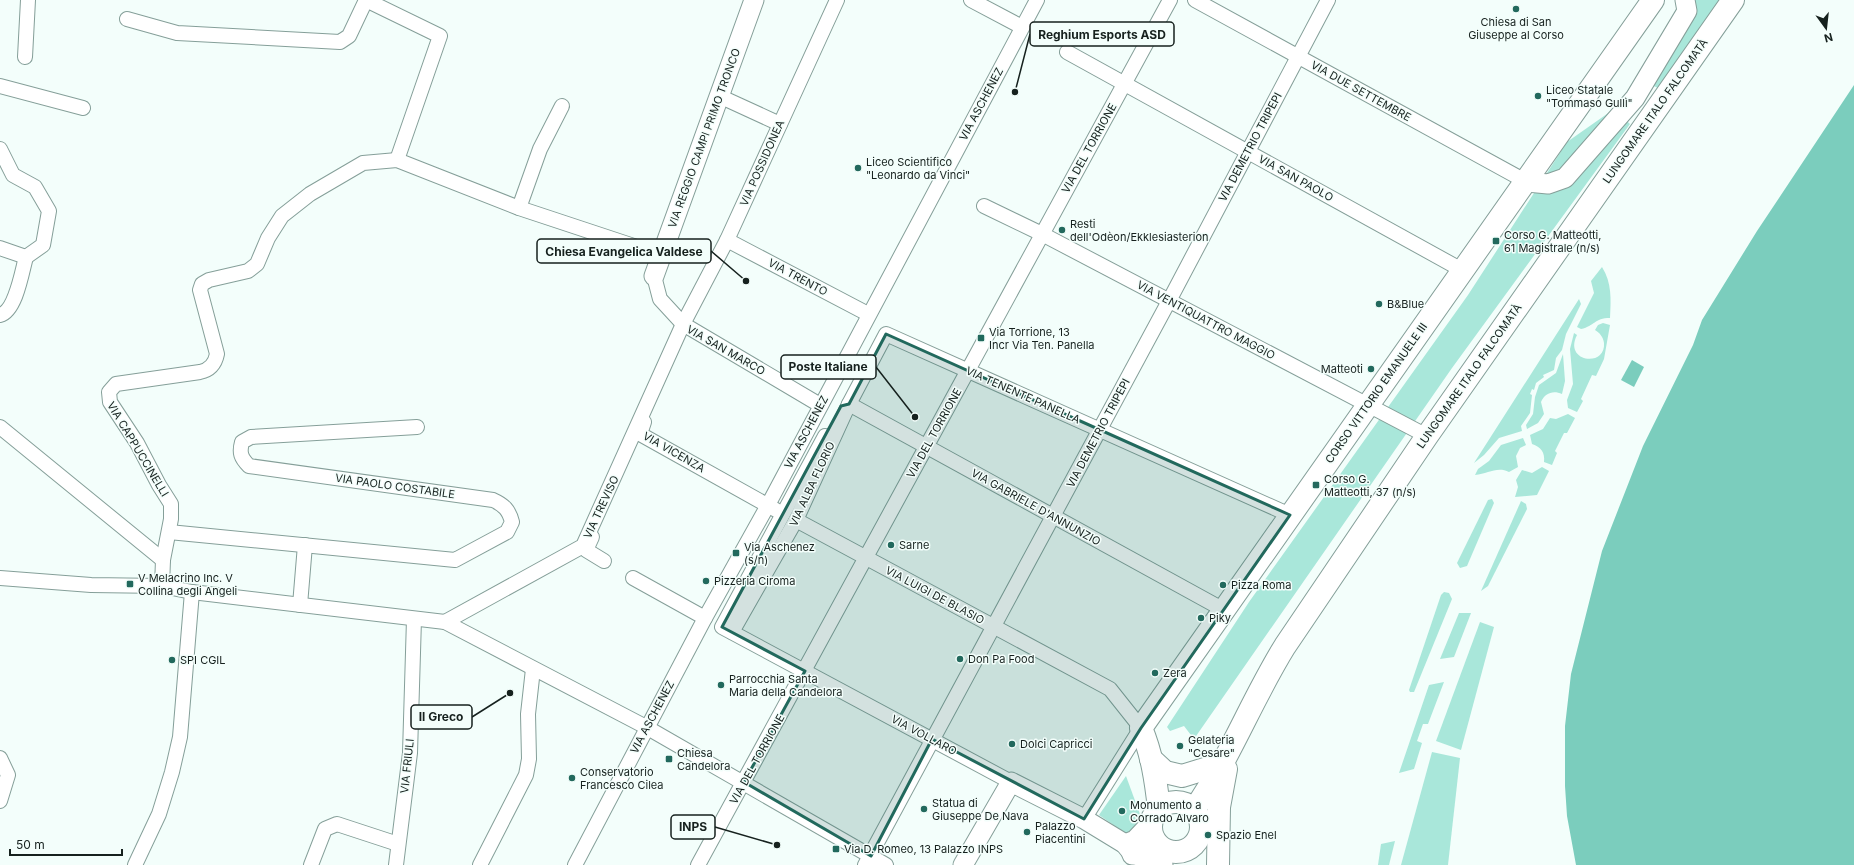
<svg xmlns="http://www.w3.org/2000/svg" width="1854" height="865" viewBox="0 0 1854 865" font-family="Inter,sans-serif">
	<style>
		.green { fill: #a9e7da }
		.water { fill: #7bcdbd }
		.lines { fill: none; stroke-linecap: round; stroke-linejoin: round }
		.street-casing { stroke: #859f99; stroke-width: 16 }
		.secondary-casing { stroke: #859f99; stroke-width: 21 }
		.primary-casing { stroke: #859f99; stroke-width: 24 }
		.street { stroke: #fff; stroke-width: 14 }
		.secondary { stroke: #fff; stroke-width: 19 }
		.primary { stroke: #fff; stroke-width: 22 }
		.marked { fill: #22695d; fill-opacity: 0.2; stroke: #22695d; stroke-width: 3; stroke-linejoin: round }
		.poi-dot { fill: #22695d; stroke: #f3fefb; stroke-width: 1.5 }
		.labels { text-anchor: middle; dominant-baseline: central; stroke-width: 3; stroke-linejoin: round; paint-order: stroke }
		.poi-label { font-size: 11px; fill: #16211e; stroke: #f3fefb; text-anchor: start }
		.street-label { font-size: 11px; fill: #16211e; stroke: #f3fefb }
		.leader { fill: none; stroke: #16211e; stroke-width: 1.5 }
		.callout-dot { fill: #16211e; stroke: #f3fefb; stroke-width: 1.5 }
		.callout { fill: #f3fefb; stroke: #16211e; stroke-width: 1.5 }
		.callout-label { font-size: 12px; text-anchor: middle; font-weight: bold; fill: #16211e }
	</style>
	<rect width="100%" height="100%" fill="#f3fefb"/>
	<!-- green -->
	<g class="green">
		<path d="M1695,0h24l-61,88 -11,-5z"/>
		<path d="M1614,109l16,15 -178,244 -258,371 -10,-13 -14,5 -3,-4 82,-125 219,-307 99,-153z"/>
		<path d="M1602,267c10,16 9,32 8,51 -16,0 -15,8 -29,11l-4,-2 17,-34 -3,-12z"/>
		<path d="M1579,299l2,5 -15,30 -4,16 -6,8 -2,12 -11,5 1,2 -8,6 -2,7 -2,-1 -2,5 2,1 -2,18 -9,13 1,5 -23,7 -15,17 -10,8z"/>
		<path d="M1603,323l7,2 -6,34 -8,17 -4,-1 -11,24 2,2 -6,11 -9,-4 -1,-8 6,-16 -3,-35 4,-16 3,2c-14,27 29,33 27,8 -1,-6 -4,-10 -9,-13l3,-5z"/>
		<path d="M1563,354l2,27 -3,13c-9,-4 -17,-1 -21,8l3,12 -6,9 -11,6 -1,-4 7,-11 2,-17 4,-12 17,-12z"/>
		<path d="M1568,414l7,4 -8,15h-3l-9,18 2,2 -5,12 -8,-3c1,-10 -3,-15 -12,-18l-2,-9 13,-6 7,-11 6,1z"/>
		<path d="M1523,438l3,7 -6,3 -4,8 2,11 -9,5c-12,-6 -21,2 -34,3l3,-6 11,-8 12,-16z"/>
		<path d="M1542,467l7,4 -12,24 -22,2 3,-10 -2,-7 6,-10 10,3z"/>
		<path d="M1492,499l2,4 -27,63 -7,2 -3,-5 31,-63z"/>
		<path d="M1521,501l5,3 1,5 -39,77 -7,5z"/>
		<path d="M1444,592l5,1 3,6 -38,93h-4l-1,-2 32,-95z"/>
		<path d="M1459,613h12l-17,44 -14,2z"/>
		<path d="M1480,622l14,5 -33,123 -25,-9z"/>
		<path d="M1444,682l-16,42h-5l-6,17 5,2 -8,26 -15,4 30,-88z"/>
		<path d="M1432,752l28,6 -12,107h-47z"/>
		<path d="M1126,776l15,41 -13,18 -29,-20z"/>
		<path d="M1395,841l-6,24h-11l3,-21z"/>
	</g>
	<!-- water -->
	<g class="water">
		<path d="M1854,85v780h-278l-9,-49 -2,-30v-60l6,-52 31,-123 41,-105 50,-101 9,-25 55,-89z"/>
		<path d="M1632,360l12,7 -10,20 -13,-7z"/>
	</g>
	<g class="lines">
		<!-- street casing -->
		<g class="street-casing">
			<g id="street">
				<path d="M366,0l74,36 -43,124"/>
				<path d="M971,0l51,27"/>
				<path d="M1195,0l332,182"/>
				<path d="M127,19l50,14 163,9 9,-6 17,-36"/>
				<path d="M1067,52l395,218"/>
				<path d="M25,57l3,-57"/>
				<path d="M0,86l83,22"/>
				<path d="M719,96l61,28"/>
				<path d="M0,149l13,26 22,12 14,24 -6,34 -17,12 -26,-9"/>
				<path d="M984,206l58,28 385,202"/>
				<path d="M519,208l21,-59 22,-43"/>
				<path d="M727,240l141,74"/>
				<path d="M654,276l6,23 23,25 137,81"/>
				<path d="M0,315c16,-4 22,-44 26,-58"/>
				<path d="M849,404l375,206"/>
				<path d="M644,422l-4,12 136,76"/>
				<path d="M0,427l163,133"/>
				<path d="M825,436l-103,191 289,155"/>
				<path d="M796,520l314,169 31,39 -57,91"/>
				<path d="M169,532l286,28 52,-28 5,-10c-3,-12 -8,-17 -19,-22l-244,-34c-8,-8 -10,-13 -7,-24l9,-5 166,-10"/>
				<path d="M592,537l-6,13 18,11"/>
				<path d="M0,578l91,7 71,1 30,6 253,30 201,105 240,138"/>
				<path d="M633,578l72,40"/>
				<path d="M162,586l1,-26 8,-41v-15l-12,-19 -22,-42 -27,-41 -1,-10 7,-8 84,-12c10,-2 15,-8 17,-18l-17,-64 2,-6 7,-4 39,-9 9,-7 11,-26 14,-22 28,-22 53,-31 34,-3 122,48 142,47"/>
				<path d="M300,605l5,-60"/>
				<path d="M445,622l138,-76 100,-222 44,-84 110,-240"/>
				<path d="M732,632l64,-112 53,-116 37,-70 404,181"/>
				<path d="M0,758l8,17 -8,26"/>
				<path d="M135,865l24,-51 13,-42 8,-35 12,-145"/>
				<path d="M311,865l14,-36 12,-5 61,20"/>
				<path d="M396,865l14,-112 4,-134"/>
				<path d="M480,865l46,-90 3,-16 -1,-45 5,-45"/>
				<path d="M575,865l130,-247 63,-113 269,-505"/>
				<path d="M698,865l472,-865"/>
				<path d="M865,865l304,-564 159,-301"/>
			</g>
		</g>
		<!-- secondary casing -->
		<g class="secondary-casing">
			<g id="secondary">
				<path d="M1527,182l21,2 17,-6 70,-80 52,-87 -2,-11"/>
				<path d="M654,276l100,-276"/>
				<path d="M1125,844l10,-4 17,-18"/>
				<path d="M1132,855l31,-7"/>
				<path d="M963,865l48,-83 73,37 41,25 8,10 30,11"/>
			</g>
		</g>
		<!-- primary casing -->
		<g class="primary-casing">
			<g id="primary">
				<path d="M1151,759l14,13 17,4 39,-12"/>
				<circle cx="1176" cy="827" r="25"/>
				<path d="M1159,809c-3,-28 -7,-55 -18,-81l512,-728"/>
				<path d="M1194,810c36,-52 58,-111 91,-164l142,-210 306,-436"/>
				<path d="M1218,865l1,-58 7,-38"/>
			</g>
		</g>
		<!-- street -->
		<use href="#street" class="street"/>
		<!-- secondary -->
		<use href="#secondary" class="secondary"/>
		<!-- primary -->
		<use href="#primary" class="primary"/>
	</g>
	<!-- marked area -->
	<path class="marked" d="M886,334l404,181 -149,213 -57,91 -152,-80 -61,117 -127,-74 61,-111 -83,-44 119,-221 8,-2z"/>
	<!-- markers -->
	<g class="poi-dot">
		<circle cx="1516" cy="9" r="4"/>
		<circle cx="1538" cy="96" r="4"/>
		<circle cx="858" cy="168" r="4"/>
		<circle cx="1062" cy="230" r="4"/>
		<rect x="1492" y="237" width="8" height="8" rx="2"/>
		<circle cx="1379" cy="304" r="4"/>
		<rect x="977" y="334" width="8" height="8" rx="2"/>
		<circle cx="1371" cy="369" r="4"/>
		<rect x="1312" y="481" width="8" height="8" rx="2"/>
		<circle cx="891" cy="545" r="4"/>
		<rect x="732" y="549" width="8" height="8" rx="2"/>
		<circle cx="706" cy="581" r="4"/>
		<rect x="126" y="580" width="8" height="8" rx="2"/>
		<circle cx="1223" cy="585" r="4"/>
		<circle cx="1201" cy="618" r="4"/>
		<circle cx="960" cy="659" r="4"/>
		<circle cx="172" cy="660" r="4"/>
		<circle cx="1155" cy="673" r="4"/>
		<circle cx="721" cy="685" r="4"/>
		<circle cx="1012" cy="744" r="4"/>
		<circle cx="1180" cy="746" r="4"/>
		<rect x="665" y="755" width="8" height="8" rx="2"/>
		<circle cx="572" cy="778" r="4"/>
		<circle cx="924" cy="809" r="4"/>
		<circle cx="1122" cy="811" r="4"/>
		<circle cx="1027" cy="832" r="4"/>
		<circle cx="1208" cy="835" r="4"/>
		<rect x="832" y="845" width="8" height="8" rx="2"/>
	</g>
	<g class="labels">
		<!-- poi labels -->
		<g class="poi-label">
			<text x="1516" y="22" text-anchor="middle">Chiesa di San<tspan x="1516" dy="13">Giuseppe al Corso</tspan></text>
			<text x="1546" y="90">Liceo Statale<tspan x="1546" dy="13">"Tommaso Gullì"</tspan></text>
			<text x="866" y="162">Liceo Scientifico<tspan x="866" dy="13">"Leonardo da Vinci"</tspan></text>
			<text x="1070" y="224">Resti<tspan x="1070" dy="13">dell'Odèon/Ekklesiasterion</tspan></text>
			<text x="1504" y="235">Corso G. Matteotti,<tspan x="1504" dy="13">61 Magistrale (n/s)</tspan></text>
			<text x="1387" y="304">B&amp;Blue</text>
			<text x="989" y="332">Via Torrione, 13<tspan x="989" dy="13">Incr Via Ten. Panella</tspan></text>
			<text x="1363" y="369" text-anchor="end">Matteoti</text>
			<text x="1324" y="479">Corso G.<tspan x="1324" dy="13">Matteotti, 37 (n/s)</tspan></text>
			<text x="899" y="545">Sarne</text>
			<text x="744" y="547">Via Aschenez<tspan x="744" dy="13">(s/n)</tspan></text>
			<text x="138" y="578">V Melacrino Inc. V<tspan x="138" dy="13">Collina degli Angeli</tspan></text>
			<text x="714" y="581">Pizzeria Ciroma</text>
			<text x="1231" y="585">Pizza Roma</text>
			<text x="1209" y="618">Piky</text>
			<text x="968" y="659">Don Pa Food</text>
			<text x="180" y="660">SPI CGIL</text>
			<text x="1163" y="673">Zera</text>
			<text x="729" y="679">Parrocchia Santa<tspan x="729" dy="13">Maria della Candelora</tspan></text>
			<text x="1188" y="740">Gelateria<tspan x="1188" dy="13">"Cesare"</tspan></text>
			<text x="1020" y="744">Dolci Capricci</text>
			<text x="677" y="753">Chiesa<tspan x="677" dy="13">Candelora</tspan></text>
			<text x="580" y="772">Conservatorio<tspan x="580" dy="13">Francesco Cilea</tspan></text>
			<text x="932" y="803">Statua di<tspan x="932" dy="13">Giuseppe De Nava</tspan></text>
			<text x="1130" y="805">Monumento a<tspan x="1130" dy="13">Corrado Alvaro</tspan></text>
			<text x="1035" y="826">Palazzo<tspan x="1035" dy="13">Piacentini</tspan></text>
			<text x="1216" y="835">Spazio Enel</text>
			<text x="844" y="849">Via D. Romeo, 13 Palazzo INPS</text>
		</g>
		<!-- street labels -->
		<g class="street-label">
			<text transform="translate(1361 91) rotate(29)">VIA DUE SETTEMBRE</text>
			<text transform="translate(981 104) rotate(-62)">VIA ASCHENEZ</text>
			<text transform="translate(1655 111) rotate(-55)">LUNGOMARE ITALO FALCOMATÀ</text>
			<text transform="translate(704 138) rotate(-70)">VIA REGGIO CAMPI PRIMO TRONCO</text>
			<text transform="translate(1250 147) rotate(-62)">VIA DEMETRIO TRIPEPI</text>
			<text transform="translate(1089 148) rotate(-61)">VIA DEL TORRIONE</text>
			<text transform="translate(762 163) rotate(-66)">VIA POSSIDONEA</text>
			<text transform="translate(1296 178) rotate(29)">VIA SAN PAOLO</text>
			<text transform="translate(798 277) rotate(28)">VIA TRENTO</text>
			<text transform="translate(1206 320) rotate(28)">VIA VENTIQUATTRO MAGGIO</text>
			<text transform="translate(726 350) rotate(30)">VIA SAN MARCO</text>
			<text transform="translate(1469 376) rotate(-55)">LUNGOMARE ITALO FALCOMATÀ</text>
			<text transform="translate(1376 393) rotate(-55)">CORSO VITTORIO EMANUELE III</text>
			<text transform="translate(1023 395) rotate(24)">VIA TENENTE PANELLA</text>
			<text transform="translate(806 432) rotate(-62)">VIA ASCHENEZ</text>
			<text transform="translate(934 433) rotate(-61)">VIA DEL TORRIONE</text>
			<text transform="translate(1098 433) rotate(-62)">VIA DEMETRIO TRIPEPI</text>
			<text transform="translate(138 449) rotate(59)">VIA CAPPUCCINELLI</text>
			<text transform="translate(674 452) rotate(30)">VIA VICENZA</text>
			<text transform="translate(812 484) rotate(-65)">VIA ALBA FLORIO</text>
			<text transform="translate(395 486) rotate(8)">VIA PAOLO COSTABILE</text>
			<text transform="translate(601 507) rotate(-65)">VIA TREVISO</text>
			<text transform="translate(1036 507) rotate(29)">VIA GABRIELE D'ANNUNZIO</text>
			<text transform="translate(935 595) rotate(28)">VIA LUIGI DE BLASIO</text>
			<text transform="translate(652 717) rotate(-62)">VIA ASCHENEZ</text>
			<text transform="translate(924 735) rotate(28)">VIA VOLLARO</text>
			<text transform="translate(757 759) rotate(-61)">VIA DEL TORRIONE</text>
			<text transform="translate(407 766) rotate(-84)">VIA FRIULI</text>
		</g>
	</g>
	<!-- callouts -->
	<path class="leader" d="M1015 92L1030 34M746 281L711 251M915 417L876 367M510 693L472 717M777 845L715 827"/>
	<g class="callout-dot">
		<circle cx="1015" cy="92" r="4"/>
		<circle cx="746" cy="281" r="4"/>
		<circle cx="915" cy="417" r="4"/>
		<circle cx="510" cy="693" r="4"/>
		<circle cx="777" cy="845" r="4"/>
	</g>
	<g class="callout">
		<rect x="1030" y="22" width="144" height="24" rx="4"/>
		<rect x="537" y="239" width="174" height="24" rx="4"/>
		<rect x="781" y="355" width="95" height="24" rx="4"/>
		<rect x="411" y="705" width="61" height="24" rx="4"/>
		<rect x="671" y="815" width="44" height="24" rx="4"/>
	</g>
	<g class="callout-label">
		<text x="1102" y="39">Reghium Esports ASD</text>
		<text x="624" y="256">Chiesa Evangelica Valdese</text>
		<text x="828" y="371">Poste Italiane</text>
		<text x="441" y="721">Il Greco</text>
		<text x="693" y="831">INPS</text>
	</g>
	<!-- north arrow -->
	<g transform="translate(1826 28) rotate(165)" stroke="#f3fefb" stroke-width="3" paint-order="stroke">
	<path d="M0-3L7 15L0 10L-7 15Z" fill="#16211e"/>
	<text y="-6" font-size="11" font-weight="bold" text-anchor="middle" fill="#16211e">N</text>
	</g>
	<!-- scale -->
	<path d="M10 849v6h112v-6" fill="none" stroke="#16211e" stroke-width="2"/>
	<text x="16" y="849" font-size="12" fill="#16211e" stroke="#f3fefb" stroke-width="3" paint-order="stroke">50 m</text>
</svg>
